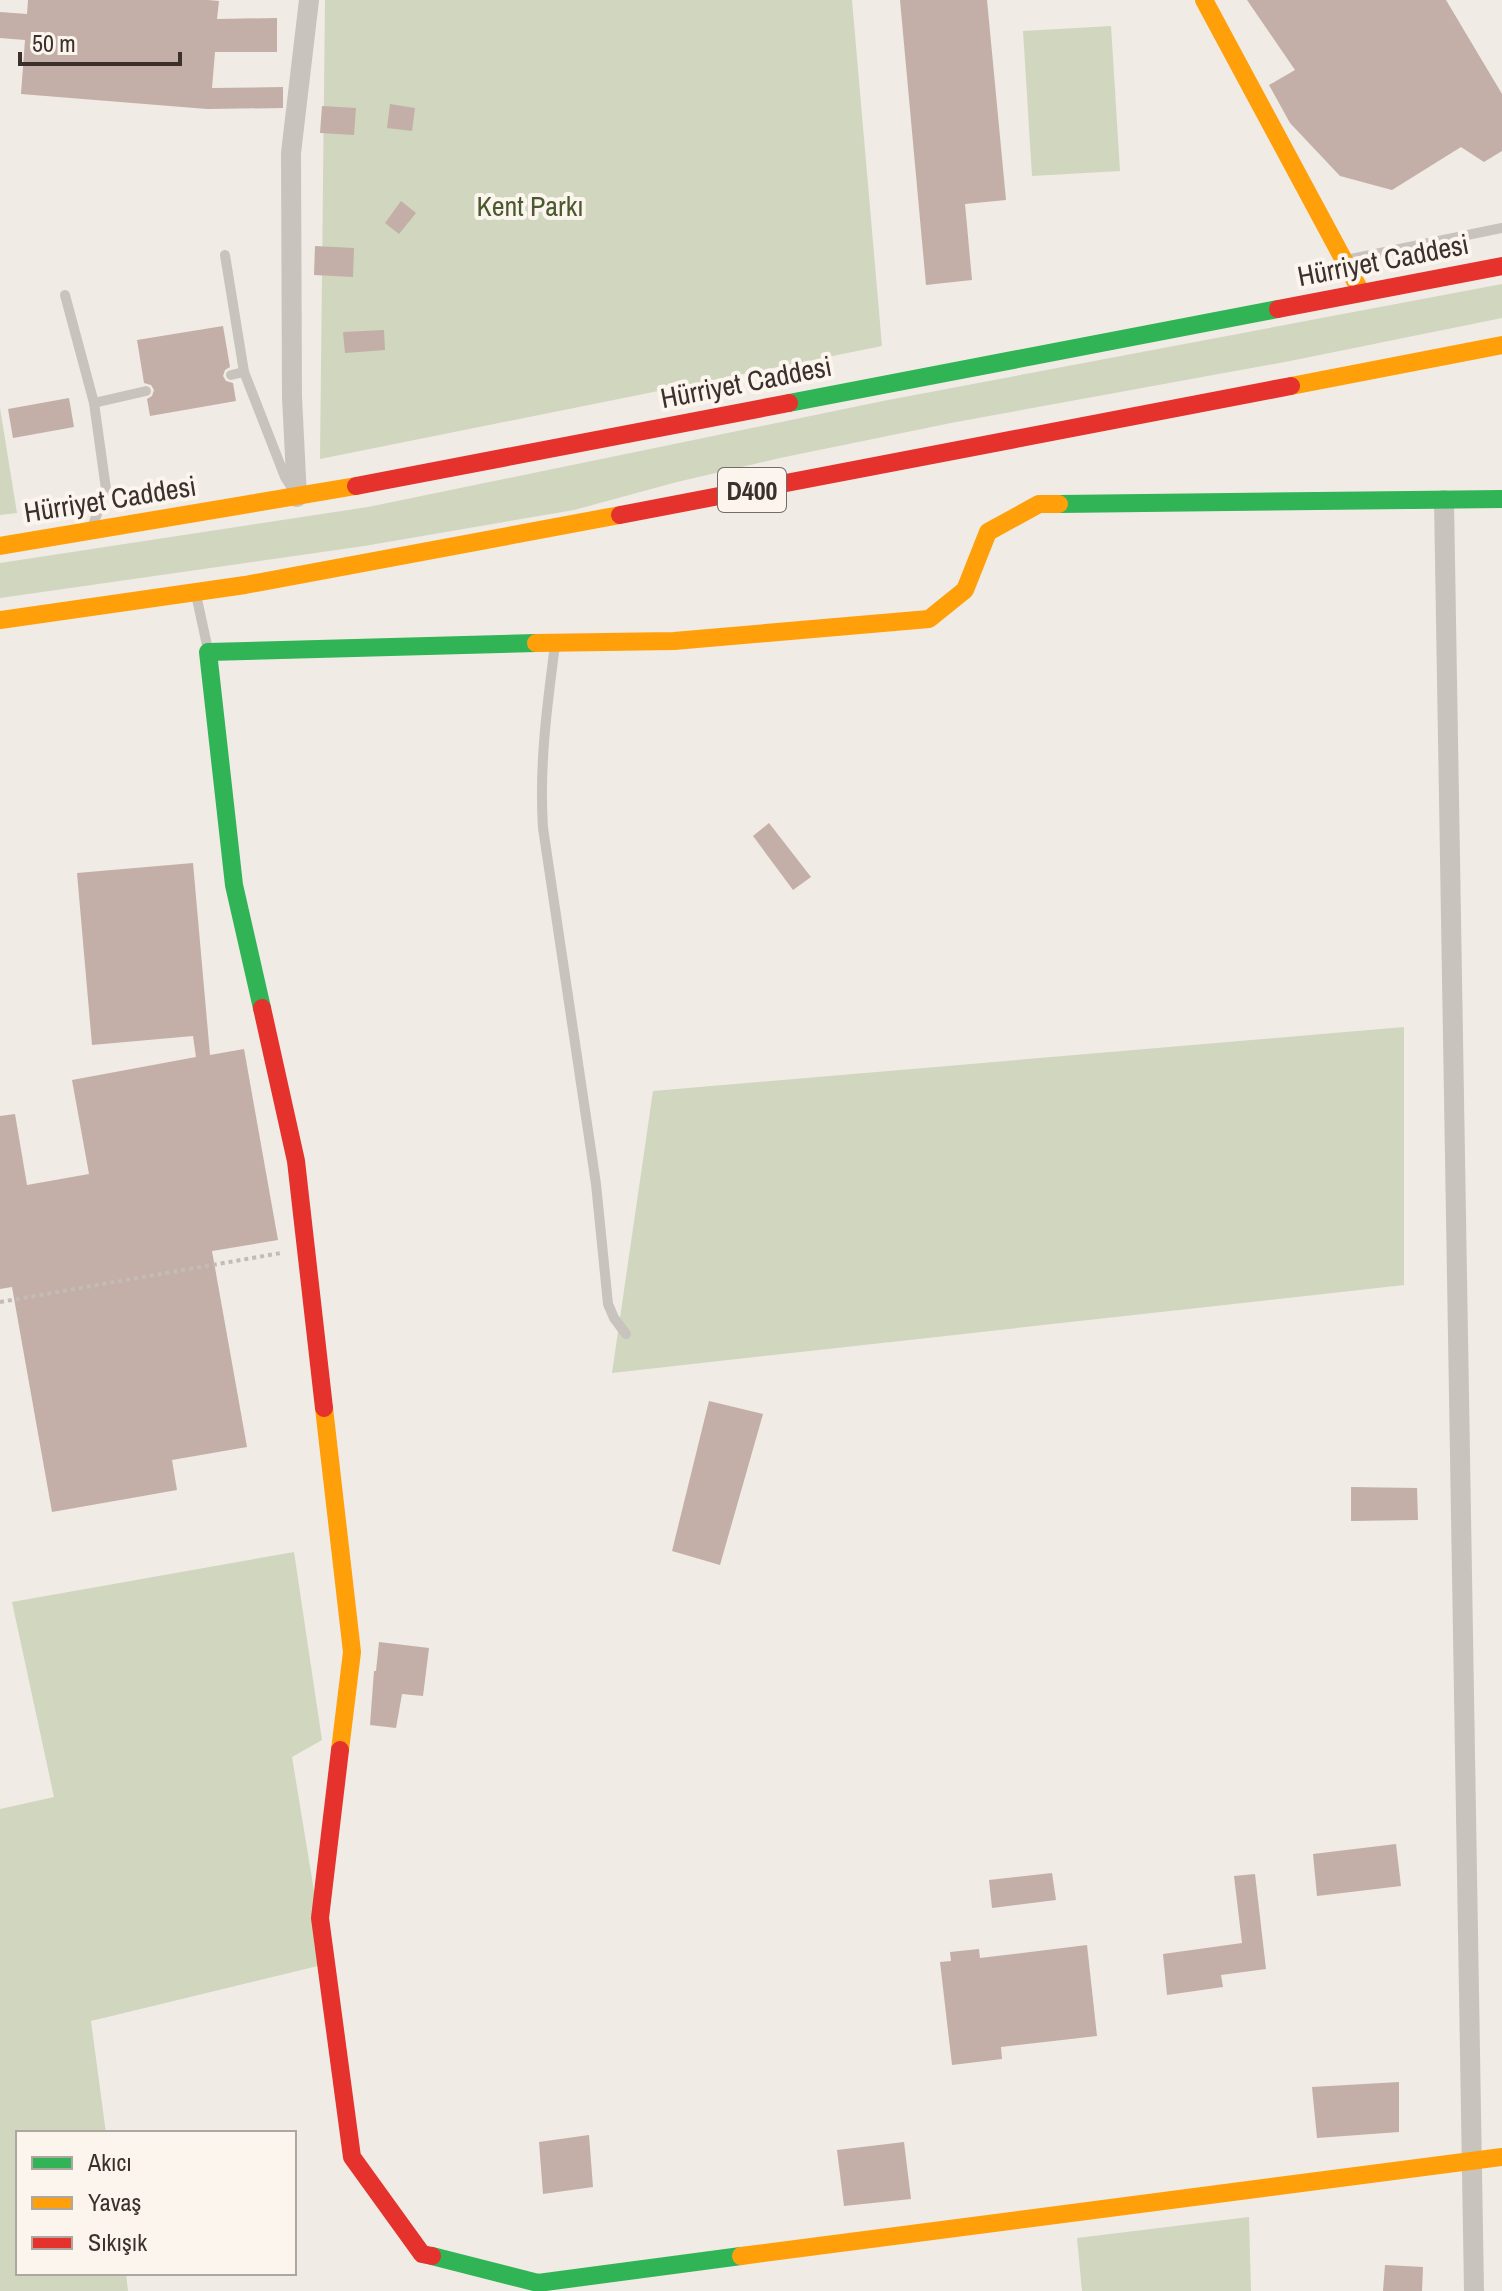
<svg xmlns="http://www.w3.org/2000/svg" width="1502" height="2291" viewBox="0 0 1502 2291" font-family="'Archivo Narrow',sans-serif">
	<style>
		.green { fill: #d1d6bf }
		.building { fill: #c3afa7 }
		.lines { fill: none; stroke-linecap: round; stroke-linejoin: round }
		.path { stroke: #c2bbb6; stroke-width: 4; stroke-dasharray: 4 4; stroke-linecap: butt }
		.lane { stroke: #c9c3be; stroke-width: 10 }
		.street { stroke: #c9c3be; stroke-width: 20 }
		.fast { stroke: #30b455; stroke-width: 18 }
		.slow { stroke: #ff9f0a; stroke-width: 18 }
		.jam { stroke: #e5322d; stroke-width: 18 }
		.labels { text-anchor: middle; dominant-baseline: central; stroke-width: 8; stroke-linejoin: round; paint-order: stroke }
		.shield { fill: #fbf5ee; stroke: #756b66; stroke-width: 2 }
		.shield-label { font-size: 26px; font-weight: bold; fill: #3b302b }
		.park-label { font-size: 28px; fill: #4a5a2e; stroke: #fbf5ee }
		.street-label { font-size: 28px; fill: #3b302b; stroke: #fbf5ee }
	</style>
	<rect width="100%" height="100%" fill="#f0ebe5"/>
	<!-- green -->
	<g class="green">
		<path d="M325,0h527l30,346 -562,113z"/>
		<path d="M1111,26l9,145 -88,5 -9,-145z"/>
		<path d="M1502,284v34l-212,43 -339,62 -171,35 -103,24 -103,28 -210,36 -364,52v-35l368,-56 515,-106z"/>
		<path d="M0,408l17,105 -17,2z"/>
		<path d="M1404,1027v258l-792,88 41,-282z"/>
		<path d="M294,1552l28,188 -30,17 34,207 -235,57 15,112h-88v140h108l2,18h-128v-482l54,-12 -42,-195z"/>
		<path d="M1249,2217l2,74h-169l-5,-53z"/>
	</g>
	<!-- building -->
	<g class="building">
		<path d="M28,0h180l11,1 -2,18 60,-1v34h-62l-3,36 71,-1v21l-76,1 -186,-15 4,-54 -25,-2v-26l27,2z"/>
		<path d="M900,0h87l19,200 -41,4 7,76 -46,5z"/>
		<path d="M1247,0h199l56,94v57l-18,11 -23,-15 -69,43 -52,-14 -50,-53 -21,-38 26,-15z"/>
		<path d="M390,104l25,4 -3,23 -25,-3z"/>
		<path d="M322,106l34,2 -2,27 -34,-2z"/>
		<path d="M401,201l15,12 -17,21 -14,-11z"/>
		<path d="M315,246l39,2 -1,29 -39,-2z"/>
		<path d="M223,326l7,41 -5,3 -2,6 3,5 7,2 3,18 -86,15 -3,-17 5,-3 2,-6 -3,-5 -7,-2 -7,-43z"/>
		<path d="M384,330l1,20 -40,3 -2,-21z"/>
		<path d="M69,398l5,29 -61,11 -5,-29z"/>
		<path d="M769,823l42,54 -18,13 -40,-54z"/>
		<path d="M193,863l17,192 34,-6 34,191 -66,11 35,196 -75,13 5,30 -125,22 -40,-225 -12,2v-173l15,-2 12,71 62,-11 -17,-94 124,-23 -3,-21 -101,9 -15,-172z"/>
		<path d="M709,1401l54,13 -43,151 -48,-14z"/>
		<path d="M1351,1487l66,1 1,32 -67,1z"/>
		<path d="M379,1642l50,6 -6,48 -21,-2 -6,34 -26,-3 4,-54h2z"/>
		<path d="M1396,1844l5,42 -84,10 -4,-42z"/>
		<path d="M1052,1873l4,27 -64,8 -3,-28z"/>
		<path d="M1255,1874l11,95 -45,6 2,12 -56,8 -4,-41 79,-11 -8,-67z"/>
		<path d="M1087,1945l10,91 -96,11 1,12 -50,6 -12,-103 11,-1 -1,-9 29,-3 1,9z"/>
		<path d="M1399,2082v50l-82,6 -5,-51z"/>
		<path d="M589,2135l4,52 -50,7 -4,-52z"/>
		<path d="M904,2142l7,57 -67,7 -7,-56z"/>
		<path d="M1385,2265l38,2 -1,24h-39z"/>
	</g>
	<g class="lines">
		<!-- path -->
		<path class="path" d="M0,1302l281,-49"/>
		<!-- lane -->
		<g class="lane">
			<path d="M225,255l19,117"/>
			<path d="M1346,260l156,-32"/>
			<path d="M65,295l29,108"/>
			<path d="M231,375l13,-3 41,105 7,11"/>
			<path d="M93,525l13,-36 -12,-86 52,-12"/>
			<path d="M197,599l11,51"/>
			<path d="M555,645c-8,61 -16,121 -12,183l53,356 12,120 6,14 12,16"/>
		</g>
		<!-- street -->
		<g class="street">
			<path d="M297,497l-5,-100 -1,-244 18,-153"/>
			<path d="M1444,500l30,1791"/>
		</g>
		<!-- fast -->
		<g class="fast">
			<path d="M789,403l489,-94"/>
			<path d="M1059,504l443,-5"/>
			<path d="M262,1008l-28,-123 -26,-233 328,-9"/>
			<path d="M432,2256l106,27 203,-27"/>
		</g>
		<!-- slow -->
		<g class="slow">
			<path d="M1204,0l157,292"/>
			<path d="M1291,386l211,-41"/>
			<path d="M0,546l356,-60"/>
			<path d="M0,620l245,-35 375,-70"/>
			<path d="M536,643l138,-2 255,-22 36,-29 23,-58 51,-28h20"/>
			<path d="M324,1408l28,244 -12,98"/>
			<path d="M741,2256l761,-99"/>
		</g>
		<!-- jam -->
		<g class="jam">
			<path d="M1278,309l224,-43"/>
			<path d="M356,486l433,-83"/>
			<path d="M620,515l671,-129"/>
			<path d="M262,1008l34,153 28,247"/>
			<path d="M340,1750l-20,168 32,239 70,97 10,2"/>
		</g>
	</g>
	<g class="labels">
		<!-- shield labels -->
		<rect class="shield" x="718" y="468" width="68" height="44" rx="6"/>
		<g class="shield-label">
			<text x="752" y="490">D400</text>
		</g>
		<!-- park labels -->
		<g class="park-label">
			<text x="530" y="206">Kent Parkı</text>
		</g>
		<!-- street labels -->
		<g class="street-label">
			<text transform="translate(1383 260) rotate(-11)">Hürriyet Caddesi</text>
			<text transform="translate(746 382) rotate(-11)">Hürriyet Caddesi</text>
			<text transform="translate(110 499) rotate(-9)">Hürriyet Caddesi</text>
		</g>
	</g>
	<!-- legend -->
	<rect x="16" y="2131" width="280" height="144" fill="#fbf5ee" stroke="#aea6a0" stroke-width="2"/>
	<rect x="32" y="2157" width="40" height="12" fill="#30b455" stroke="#aea6a0" stroke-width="2"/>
	<text x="88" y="2171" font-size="24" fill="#3b302b">Akıcı</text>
	<rect x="32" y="2197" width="40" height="12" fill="#ff9f0a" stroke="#aea6a0" stroke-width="2"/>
	<text x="88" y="2211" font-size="24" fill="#3b302b">Yavaş</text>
	<rect x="32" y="2237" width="40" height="12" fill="#e5322d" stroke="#aea6a0" stroke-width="2"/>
	<text x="88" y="2251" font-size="24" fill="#3b302b">Sıkışık</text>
	<!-- scale -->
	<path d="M20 52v12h160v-12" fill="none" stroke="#3b302b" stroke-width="4"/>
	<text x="32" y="52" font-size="24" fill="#3b302b" stroke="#fbf5ee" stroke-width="6" paint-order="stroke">50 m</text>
</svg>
